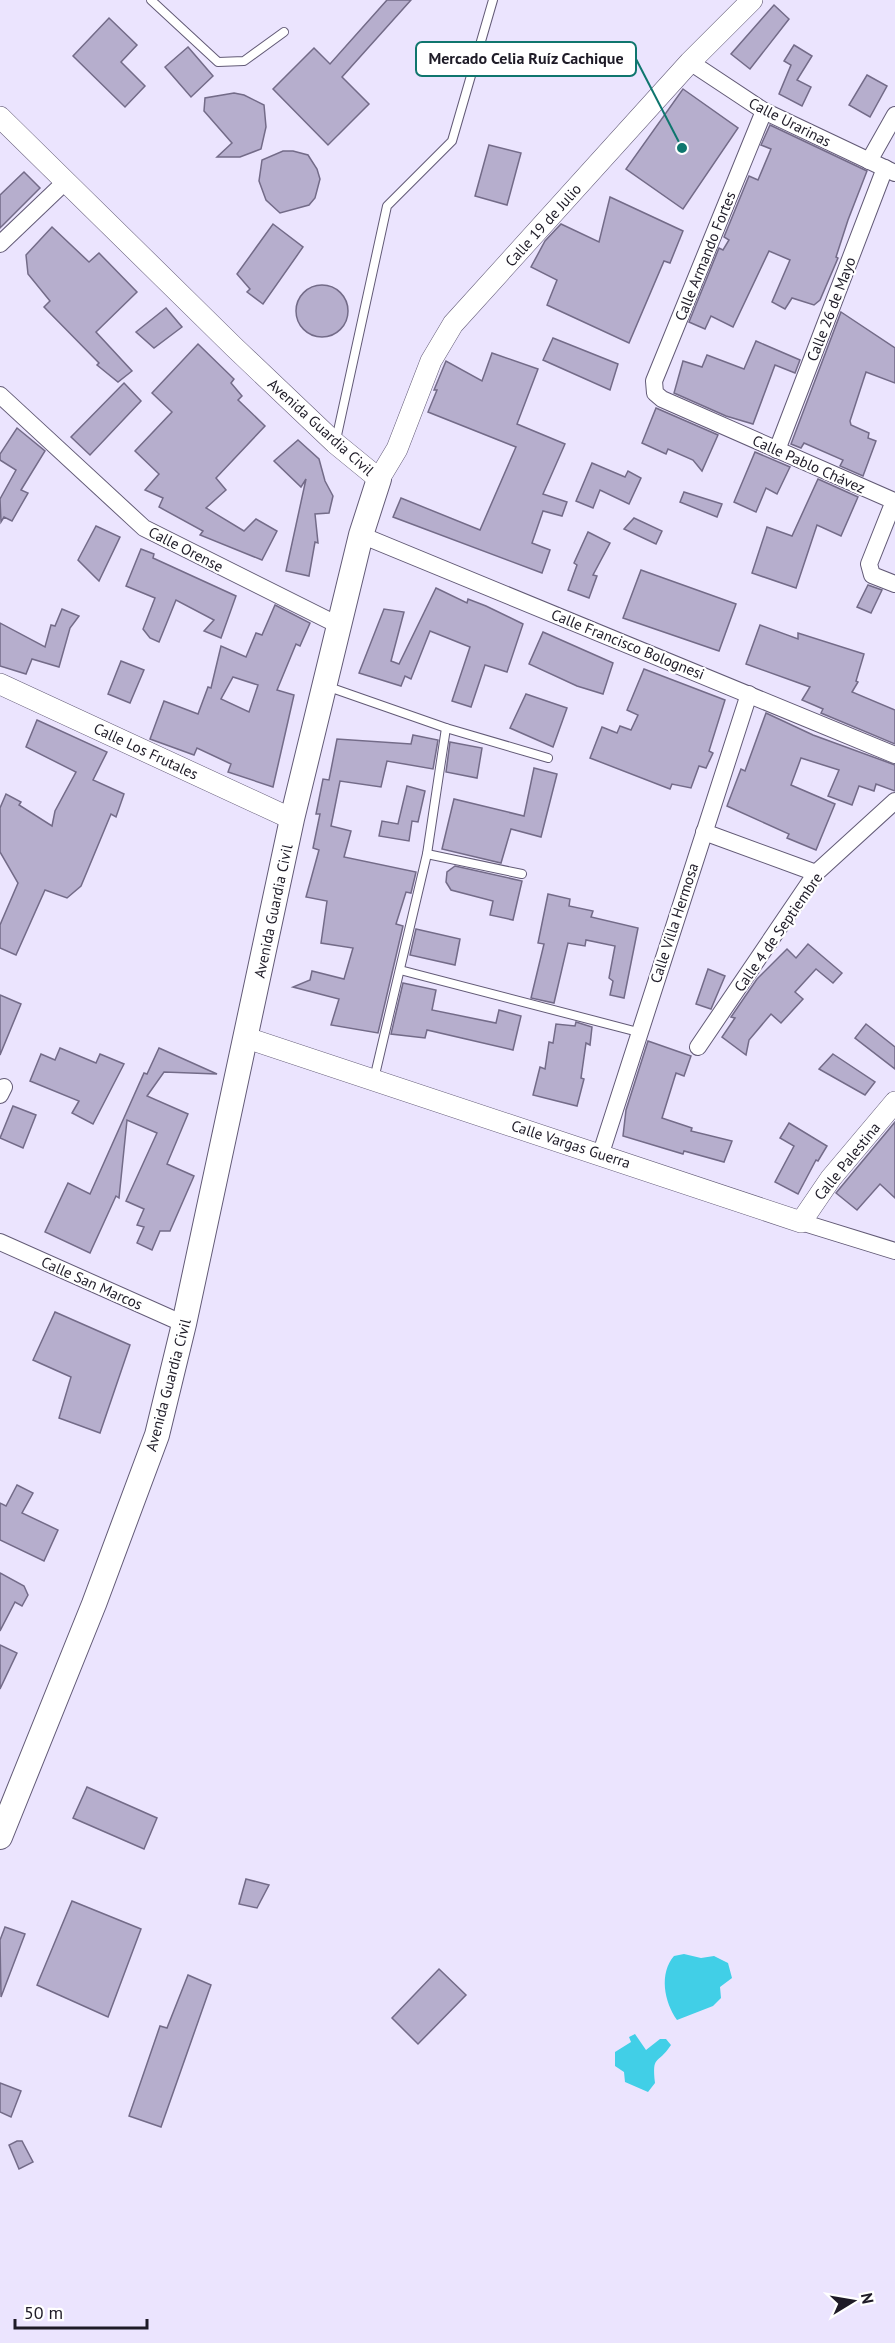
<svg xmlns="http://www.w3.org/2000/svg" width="895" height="2343" viewBox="0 0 895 2343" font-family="'PT Sans',sans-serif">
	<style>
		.water { fill: #41cfe7 }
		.building { fill: #b6aecd; stroke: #736b88; stroke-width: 1.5; fill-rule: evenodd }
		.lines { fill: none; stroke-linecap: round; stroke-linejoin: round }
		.service-casing { stroke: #625a76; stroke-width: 10 }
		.minor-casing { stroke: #625a76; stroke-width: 18 }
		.tertiary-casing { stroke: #625a76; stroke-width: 22 }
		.secondary-casing { stroke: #625a76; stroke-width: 26 }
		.service { stroke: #fff; stroke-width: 8 }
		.minor { stroke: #fff; stroke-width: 16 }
		.tertiary { stroke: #fff; stroke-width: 21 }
		.secondary { stroke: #fff; stroke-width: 24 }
		.labels { text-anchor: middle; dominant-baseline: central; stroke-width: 4.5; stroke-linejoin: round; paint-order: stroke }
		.street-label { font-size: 15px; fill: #1e1b27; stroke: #fff }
		.leader { fill: none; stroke: #0f766e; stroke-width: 2 }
		.callout-dot { fill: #0f766e; stroke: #fff; stroke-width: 2 }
		.callout { fill: #fff; stroke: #0f766e; stroke-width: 2 }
		.callout-label { font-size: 16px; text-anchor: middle; font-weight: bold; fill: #1e1b27 }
	</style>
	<rect width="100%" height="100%" fill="#ebe4fe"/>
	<!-- water -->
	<g class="water">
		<path d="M684,1954l17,4 13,-2 14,7 4,15 -12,9 1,11 -8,8 -36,14c-13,-18 -18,-47 -3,-64z"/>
		<path d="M635,2034l11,16 14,-11h6l5,6c-14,21 -19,9 -16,38l-7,9 -23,-10 -1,-10 -9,-6v-14l16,-10 -2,-5z"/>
	</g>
	<!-- building -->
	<g class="building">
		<path d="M387,0h24l-69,77 27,27 -41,41 -55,-56 41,-41 16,16z"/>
		<path d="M774,5l15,14 -39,50 -19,-15z"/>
		<path d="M109,18l28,27 -16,17 24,24 -20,21 -52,-51z"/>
		<path d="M794,45l18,11 -15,24 14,7 -9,19 -23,-12 12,-29 -7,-4z"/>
		<path d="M188,47l25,29 -22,21 -26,-30z"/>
		<path d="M867,75l20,11 -17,31 -21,-12z"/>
		<path d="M683,89l55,39 -55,81 -57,-40z"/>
		<path d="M234,93l10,2 20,10 2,22 -5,22 -21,8h-23l15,-14 -28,-32 1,-13z"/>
		<path d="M770,125l97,46 -19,49 -12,37 2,1 -18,42 -6,5 -22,-7 -7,11 -13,-7 18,-42 -21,-9 -36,76 -22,-11 -6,13 -16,-7 30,-74 4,2 6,-10 -5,-3 25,-61 9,4 13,-31 -10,-4z"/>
		<path d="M489,145l32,8 -14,52 -32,-9z"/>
		<path d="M283,151h10l15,4 9,14 3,10 -5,19 -6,7 -29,8 -14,-13 -7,-19 3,-21z"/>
		<path d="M24,172l16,16 -40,40v-33z"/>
		<path d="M610,197l73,34 -13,32 -6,-2 -35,82 -82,-38 10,-25 -26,-13 14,-26 16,-17 38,18z"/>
		<path d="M273,224l30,23 -40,57 -16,-12 3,-3 -13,-15z"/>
		<path d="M52,227l37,35 10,-9 38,39 -41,40 36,39 -14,11 -21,-17 2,-2 -55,-56 6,-6 -22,-27 -2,-19z"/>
		<circle cx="322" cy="311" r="26"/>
		<path d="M166,308l16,19 -28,21 -18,-16z"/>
		<path d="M841,312l54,36v35l-29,-11 -16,49 1,4 18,8 -1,5 8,3 -13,35 -23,-10 3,-6 -39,-17 -3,5 -10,-4z"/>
		<path d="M553,338l65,26 -8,26 -67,-30z"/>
		<path d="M756,341l44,19 -5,13 -20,-8 -22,59 -27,-8 -52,-23 9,-32 19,6 5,-12 37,14z"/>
		<path d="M198,344l36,35 -3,4 11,13 -4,4 27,26 -49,52 10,12 -20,18 38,23 12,-12 21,12 -15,29 -62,-25 3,-4 -44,-24 4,-9 -18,-8 14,-16 -24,-23 37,-39 -20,-19z"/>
		<path d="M492,353l46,16 -21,55 48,20 -22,50 24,8 -5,14 -19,-5 -11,32 18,7 -8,23 -149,-56 8,-19 79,32 36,-83 -88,-35 9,-22h-3l12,-29 36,20z"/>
		<path d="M124,383l17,18 -51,54 -19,-18z"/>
		<path d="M656,408l62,27 -16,36 -9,-11 -25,-11 -2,5 -24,-11z"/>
		<path d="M17,428l28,23 -24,39 7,3 -16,28 -8,-4 -3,5 -1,-23 16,-29 -16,-10v-6z"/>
		<path d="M298,440l21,19 6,22 8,15 -4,17 -14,1 3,29 -3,-1 -6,34 -23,-5 20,-92 -5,8 -27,-26z"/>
		<path d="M755,452l35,15 -13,27 -11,-6 -10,24 -22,-10z"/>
		<path d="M592,463l33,14 3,-6 13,7 -12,26 -29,-14 -7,18 -17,-7z"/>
		<path d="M818,479l40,18 -17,39 -24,-11 -21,63 -44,-15 15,-46 25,9z"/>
		<path d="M684,492l38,12 -5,13 -37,-15z"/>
		<path d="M634,518l28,13 -6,13 -32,-15z"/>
		<path d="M96,526l24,11 -21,44 -21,-21z"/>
		<path d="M588,532l22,11 -17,32 4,1 -8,22 -21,-8 9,-25 -3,-2z"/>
		<path d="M141,549l13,5 -1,4 83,38 -15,42 -17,-7 10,-11 -38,-20 -17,42 -9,-4 -7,-9 12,-31 -29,-12z"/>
		<path d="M641,570l95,34 -17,47 -96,-33z"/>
		<path d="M868,585l14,5 -11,23 -14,-6z"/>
		<path d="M436,588l31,15 1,-4 18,7 37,18 -16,48 -22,-7 -14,42 -19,-6 18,-54 -40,-16 -19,48 -6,-3 -4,10 -42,-13 25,-64 20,3 -13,49 8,3z"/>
		<path d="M275,605l35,18 -10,23 -4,-2 -19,46 17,5 -21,92 -45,-15 3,-8 -34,-16 -3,7 -44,-16 14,-38 34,13 10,-27 3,1 10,-42 25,11 10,-24 6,2zM233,677l25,8 -9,27 -28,-13z"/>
		<path d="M62,609l17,7 -9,12 -11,39 -27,-8 -6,15 -26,-8v-43l45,24 6,-22 4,1z"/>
		<path d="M760,625l38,14v-6l66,21 -8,27 2,1 -6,10 43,18v34l-74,-31 2,-4 -21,-9 8,-13 -64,-23z"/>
		<path d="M543,632l70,31 -10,31 -26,-8 -48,-22z"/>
		<path d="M121,661l23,9 -14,33 -22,-9z"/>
		<path d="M644,669l81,31 -16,51 4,2 -7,15 -7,-2 -8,22 -19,-4 -2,5 -80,-31 12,-31 15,6 3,-7 11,4 7,-15 -11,-5z"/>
		<path d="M526,694l41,14 -14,39 -43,-19z"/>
		<path d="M766,713l47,22 82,30v26l-19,-7 -2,7 -15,-5 -7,19 -24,-9 11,-26 -38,-12 -10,27 44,19 -19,46 -29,-12 2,-4 -62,-28 14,-37 4,2z"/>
		<path d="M37,720l70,32 -14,28 31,14 -8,23 -5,-3 -30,72 -14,12 -22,-8 -29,65 -16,-7v-23l18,-42 -18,-31v-44l6,-14 15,8 -2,3 33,21 3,-15 21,-39 -50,-25z"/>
		<path d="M413,735l25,5 -5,29 -46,-8 -6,26 -41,-6 -9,45 20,5 -7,26 72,15 -5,21 -5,-1 -10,32 7,2 -25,107 -47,-8 8,-26 -46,-12 17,-7 2,-9 32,8 9,-31 -32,-5 6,-42 -21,-4 13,-47 -6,-2 7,-34h-4l7,-35 6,1 8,-41 74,5z"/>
		<path d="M450,742l32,6 -5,30 -31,-6z"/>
		<path d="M534,768l23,6 -16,63 -30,-8 -10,34 -59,-14 12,-50 70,17z"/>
		<path d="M407,786l18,5 -7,31 -6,-1 -3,20 -30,-5 3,-15 16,3z"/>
		<path d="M455,866l67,15 -9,39 -23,-5 3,-14 -42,-11 -5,-8 1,-10z"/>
		<path d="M548,894l22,5 -1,7 24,5 -2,6 47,11 -14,70 -14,-3 3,-14 -4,-3 6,-32 -29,-6 -1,6 -17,-3 -14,60 -23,-5 13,-54 -6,-1z"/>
		<path d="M416,929l44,10 -5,26 -45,-10z"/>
		<path d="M808,944l34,29 -9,10 -17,-14 -21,23 8,7 -22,24 -10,-9 -22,26 -3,15 -24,-18 13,-19 -4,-1 26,-38 30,-30 9,9z"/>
		<path d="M708,969l17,7 -14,33 -15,-5z"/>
		<path d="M403,983l33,7 -4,20 64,13 3,-13 22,6 -8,34 -86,-20 -2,8 -34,-4z"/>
		<path d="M0,995l21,9 -21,51z"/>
		<path d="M576,1022l16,5 -2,18 -4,-2 -5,35 3,1 -7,27 -44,-11 7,-28 5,2 4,-27 4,1 3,-19 19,2z"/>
		<path d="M866,1024l29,23v22l-40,-31z"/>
		<path d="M648,1041l43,15 -7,20 -8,-3 -14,45 30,10 -1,3 41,10 -8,21 -40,-11 -1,3 -60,-18 3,-26z"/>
		<path d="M60,1048l36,15 4,-9 24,10 -31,60 -21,-11 7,-12 -49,-20 11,-27 14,6z"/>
		<path d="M159,1048l58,26 -53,-2 -17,24 41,18 -21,50 27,12 -24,55h-10l-8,19 -15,-7 7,-16 -7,-2 7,-16 -18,-8 31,-68 -30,-13 -8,78 -3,-2 -26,57 -45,-21 23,-49 22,11 54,-121 3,1z"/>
		<path d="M833,1054l42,28 -10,13 -46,-26z"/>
		<path d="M13,1106l23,9 -13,33 -23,-10z"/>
		<path d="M895,1122v76l-15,-14 -23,26 -21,-17z"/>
		<path d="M789,1123l38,23 -9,15 -2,-1 -18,34 -23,-12 19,-36 -14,-8z"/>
		<path d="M55,1312l75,33 -30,88 -41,-15 12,-41 -38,-17z"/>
		<path d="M17,1485l16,8 -11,20 36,17 -14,31 -44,-21v-37l6,3z"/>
		<path d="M0,1573l24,13 4,9 -6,11 -7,-4 -15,29z"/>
		<path d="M0,1645l17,8 -17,36z"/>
		<path d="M87,1787l70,31 -13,31 -71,-31z"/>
		<path d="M246,1879l23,6 -12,23 -18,-4z"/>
		<path d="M72,1901l69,28 -33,88 -71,-32z"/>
		<path d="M5,1927l20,7 -24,63 -1,-57z"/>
		<path d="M439,1969l27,26 -48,49 -26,-26z"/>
		<path d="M188,1975l23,10 -50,142 -32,-11 31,-90 7,2z"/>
		<path d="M0,2083l21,8 -10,26 -11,-5z"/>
		<path d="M17,2141h5l11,21 -14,7 -10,-24z"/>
	</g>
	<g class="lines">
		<!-- service casing -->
		<g class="service-casing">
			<g id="service">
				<path d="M151,0l67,62 26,-1 40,-29"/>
				<path d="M336,440l51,-234 65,-65 41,-141"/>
				<path d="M326,686l120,42 102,30"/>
				<path d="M427,854l95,20"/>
				<path d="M400,970l238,62"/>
				<path d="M374,1079l53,-225 19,-126"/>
			</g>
		</g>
		<!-- minor casing -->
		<g class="minor-casing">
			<g id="minor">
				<path d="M690,62l74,49 131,62"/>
				<path d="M764,111l-110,270 1,12 7,6 232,102 -25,63 3,11 23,9"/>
				<path d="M869,161l26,-46"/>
				<path d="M0,244l65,-62"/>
				<path d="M0,395l144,133 194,97"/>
				<path d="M777,450l108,-282"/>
				<path d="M361,535l534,220"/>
				<path d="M704,832l112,41"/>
				<path d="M698,1047l118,-174 79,-72"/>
				<path d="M0,1095l4,-8"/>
				<path d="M601,1153l148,-459"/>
				<path d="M801,1222l94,29"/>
				<path d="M0,1242l184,82"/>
			</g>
		</g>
		<!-- tertiary casing -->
		<g class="tertiary-casing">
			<g id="tertiary">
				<path d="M0,117l234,230 101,96 44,36 18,-30 34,-88 22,-37 237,-262 62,-62"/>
				<path d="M0,684l292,135"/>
				<path d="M247,1038l554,184 30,-44 64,-76"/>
			</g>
		</g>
		<!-- secondary casing -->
		<g class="secondary-casing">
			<path id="secondary" d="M0,1837l94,-233 63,-169 27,-111 108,-505 69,-284 18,-56"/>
		</g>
		<!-- service -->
		<use href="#service" class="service"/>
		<!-- minor -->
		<use href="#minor" class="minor"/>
		<!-- tertiary -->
		<use href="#tertiary" class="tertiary"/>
		<!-- secondary -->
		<use href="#secondary" class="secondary"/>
	</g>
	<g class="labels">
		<!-- street labels -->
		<g class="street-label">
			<text transform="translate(790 122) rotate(27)">Calle Urarinas</text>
			<text transform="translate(543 225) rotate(-48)">Calle 19 de Julio</text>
			<text transform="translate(705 256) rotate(-68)">Calle Armando Fortes</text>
			<text transform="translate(831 309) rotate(-69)">Calle 26 de Mayo</text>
			<text transform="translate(321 427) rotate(42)">Avenida Guardia Civil</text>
			<text transform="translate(809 464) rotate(24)">Calle Pablo Chávez</text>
			<text transform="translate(186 549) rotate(27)">Calle Orense</text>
			<text transform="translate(628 644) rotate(22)">Calle Francisco Bolognesi</text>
			<text transform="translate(146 751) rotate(25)">Calle Los Frutales</text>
			<text transform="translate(273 911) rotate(-78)">Avenida Guardia Civil</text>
			<text transform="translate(674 923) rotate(-72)">Calle Villa Hermosa</text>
			<text transform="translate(778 932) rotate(-55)">Calle 4 de Septiembre</text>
			<text transform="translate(571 1144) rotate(18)">Calle Vargas Guerra</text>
			<text transform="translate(847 1161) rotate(-51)">Calle Palestina</text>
			<text transform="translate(92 1283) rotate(24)">Calle San Marcos</text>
			<text transform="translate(168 1385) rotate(-75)">Avenida Guardia Civil</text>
		</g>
	</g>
	<!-- callouts -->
	<path class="leader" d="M682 148L636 59"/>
	<circle class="callout-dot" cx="682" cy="148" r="6"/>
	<rect class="callout" x="416" y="42" width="220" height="34" rx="6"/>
	<g class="callout-label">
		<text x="526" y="64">Mercado Celia Ruíz Cachique</text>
	</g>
	<!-- north arrow -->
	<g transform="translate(853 2301) rotate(79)" stroke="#ffffff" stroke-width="4.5" paint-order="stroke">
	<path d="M0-4.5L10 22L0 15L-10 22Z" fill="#1e1b27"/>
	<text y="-9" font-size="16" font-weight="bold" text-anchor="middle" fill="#1e1b27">N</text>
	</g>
	<!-- scale -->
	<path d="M15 2319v9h132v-9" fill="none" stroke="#1e1b27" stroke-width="3"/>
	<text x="24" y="2319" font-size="18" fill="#1e1b27" stroke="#ffffff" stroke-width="4.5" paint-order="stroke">50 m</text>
</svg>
